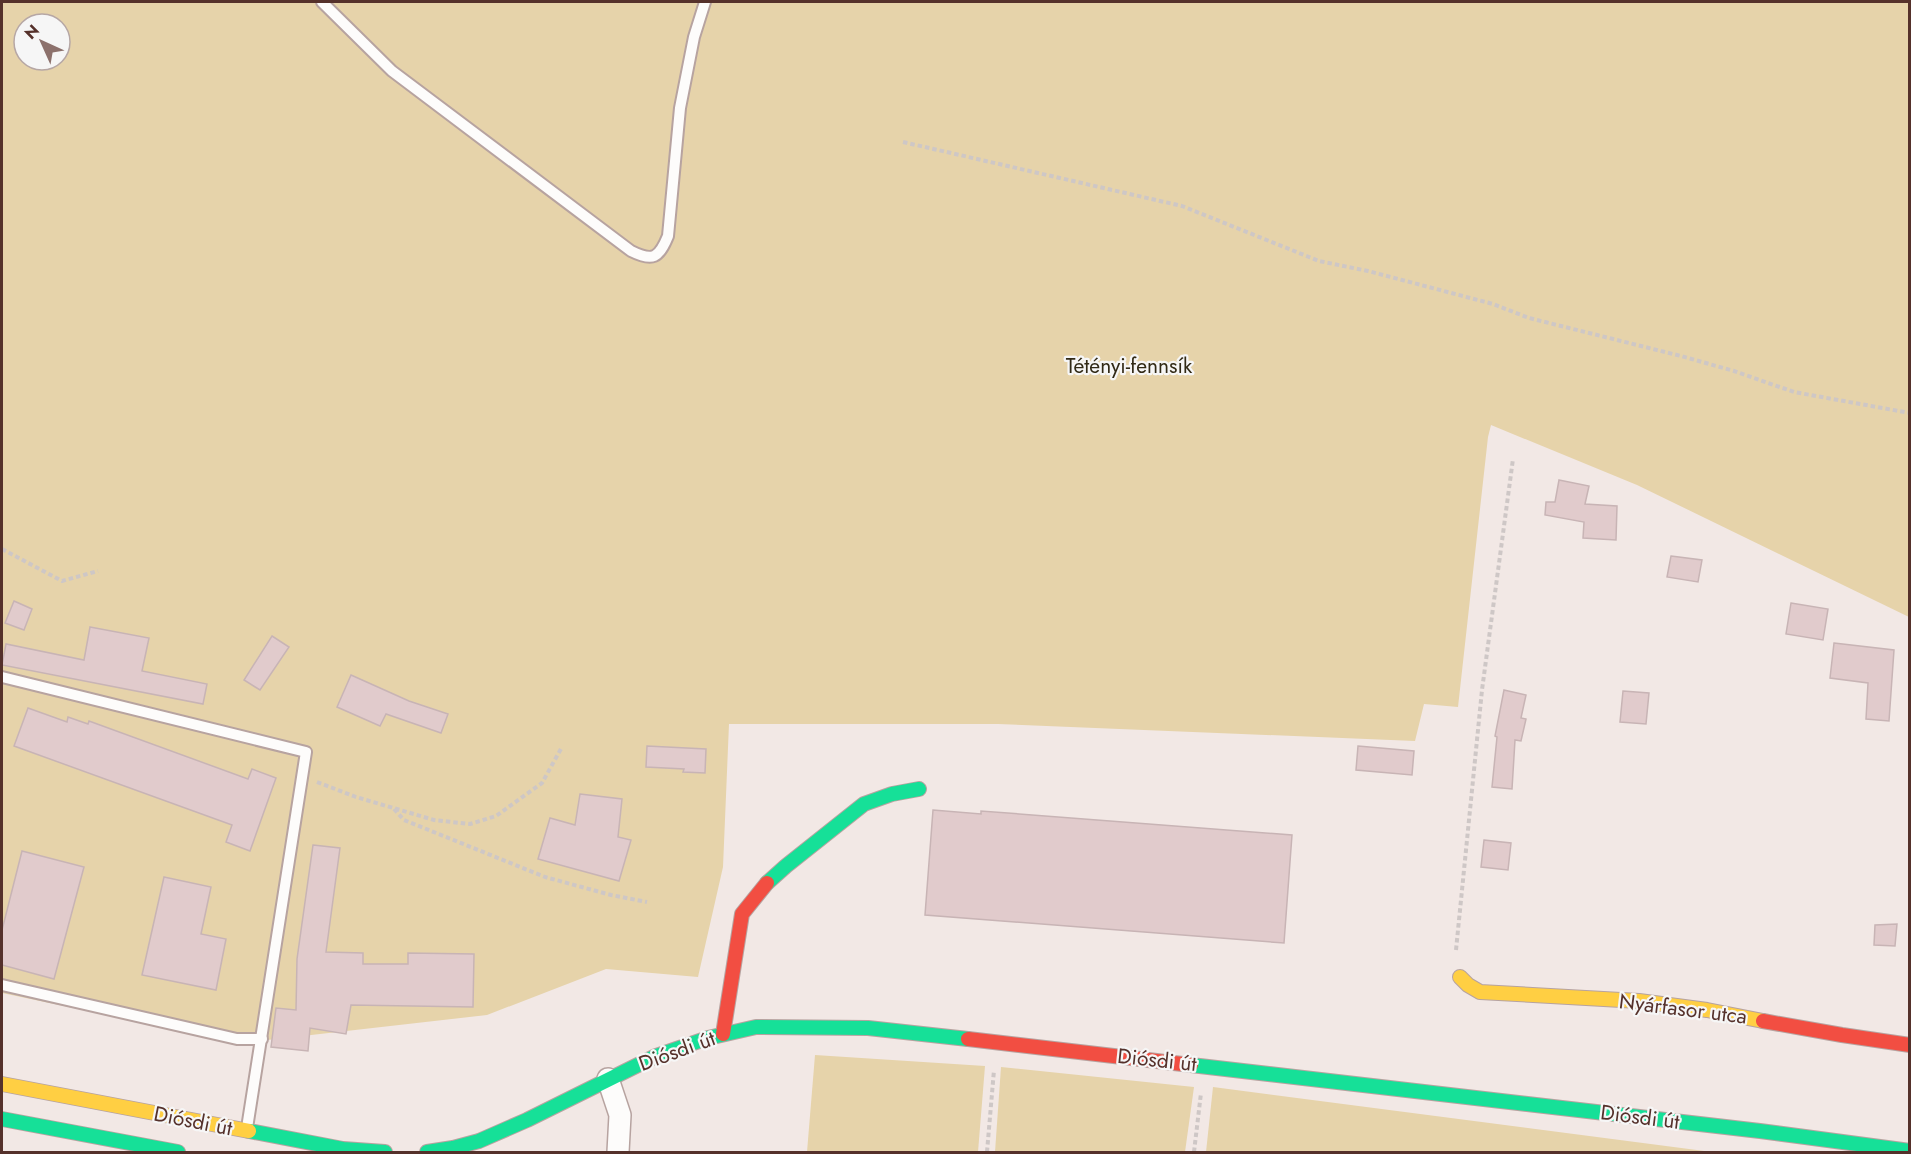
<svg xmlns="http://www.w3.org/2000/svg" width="1911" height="1154" viewBox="0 0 1911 1154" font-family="Jost,sans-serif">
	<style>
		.green { fill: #e6d3aa; fill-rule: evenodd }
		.building { fill: #e1cbcc; stroke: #c8b4b5; stroke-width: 1.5 }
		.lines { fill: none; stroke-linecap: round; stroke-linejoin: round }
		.lane-casing { stroke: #b7a3a0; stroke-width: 14 }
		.street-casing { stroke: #b7a3a0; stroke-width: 24 }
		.fast-casing { stroke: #b7a3a0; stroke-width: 16 }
		.slow-casing { stroke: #b7a3a0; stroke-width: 16 }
		.jam-casing { stroke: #b7a3a0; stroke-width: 16 }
		.path { stroke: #cec7c6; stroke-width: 4; stroke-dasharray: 4.5 3; stroke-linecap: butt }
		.lane { stroke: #fdfcfb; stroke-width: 10 }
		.street { stroke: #fdfcfb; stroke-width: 21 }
		.fast { stroke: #16e098; stroke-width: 14 }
		.slow { stroke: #ffcf43; stroke-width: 14 }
		.jam { stroke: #f24e42; stroke-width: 14 }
		.labels { text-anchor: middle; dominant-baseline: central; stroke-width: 4.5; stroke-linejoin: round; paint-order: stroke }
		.park-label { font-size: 21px; fill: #312915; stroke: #f6f6f6 }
		.street-label { font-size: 21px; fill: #55312b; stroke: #f6f6f6 }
	</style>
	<rect width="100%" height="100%" fill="#f2e8e5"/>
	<!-- green -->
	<g class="green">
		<path d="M2,2h1907v615l-272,-132 -146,-60 -3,12 -30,270 -34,-3 -9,37 -417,-17h-269l-6,143 -25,110 -92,-8 -119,46 -247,28 -238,-50zM24,24h36v36h-36z"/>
		<path d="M815,1055l170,11 -7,86h-171z"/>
		<path d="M1001,1067l193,20 -9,65h-190z"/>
		<path d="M1213,1087l499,65h-506z"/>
	</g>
	<!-- building -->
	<g class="building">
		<path d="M1559,480l30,6 -4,18 32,2 -1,34 -33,-2 1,-16 -39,-7 1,-13h9z"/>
		<path d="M1671,556l31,4 -4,22 -31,-5z"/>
		<path d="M14,601l18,8 -8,21 -19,-7z"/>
		<path d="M1791,603l37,6 -5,31 -37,-6z"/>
		<path d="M90,627l59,11 -7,33 65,13 -4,20 -201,-39 4,-21 78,16z"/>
		<path d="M272,636l17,11 -29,43 -16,-10z"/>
		<path d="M1834,643l60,7 -5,71 -23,-2 2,-36 -38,-5z"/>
		<path d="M351,675l58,26 39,13 -7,19 -55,-19 -6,12 -43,-19z"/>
		<path d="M1504,690l22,5 -5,23 5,1 -5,22 -6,-1 -3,49 -20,-2 5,-50 -2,-1z"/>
		<path d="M1623,691l26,2 -3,31 -26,-2z"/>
		<path d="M28,708l39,14 1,-5 20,7 1,-3 159,58 4,-10 24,9 -26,73 -24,-9 6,-17 -218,-79z"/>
		<path d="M647,746l59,3 -1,24 -22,-1 1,-3 -38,-2z"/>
		<path d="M1358,746l56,5 -2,24 -56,-5z"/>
		<path d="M580,794l42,5 -4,38 13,3 -12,41 -81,-22 12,-41 25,7z"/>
		<path d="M933,810l48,4v-3l311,24 -8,108 -359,-28z"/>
		<path d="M1484,840l27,3 -3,27 -27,-3z"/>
		<path d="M313,845l27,3 -14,104 37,1v11h45v-11l66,1 -1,53 -122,-2 -5,29 -36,-6 -2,23 -37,-4 5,-39 20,2 1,-51z"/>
		<path d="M22,851l62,16 -30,112 -52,-14v-35z"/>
		<path d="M164,877l47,10 -10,47 25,5 -10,51 -74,-15z"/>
		<path d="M1897,924l-2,22 -21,-1 1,-20z"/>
	</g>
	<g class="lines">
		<!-- lane casing -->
		<g class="lane-casing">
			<g id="lane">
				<path d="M322,2l70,69 239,180c22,11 28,7 37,-15l12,-128 14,-71 11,-35"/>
				<path d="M2,677l304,75 -59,376"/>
				<path d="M2,985l235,54h25"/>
			</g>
		</g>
		<!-- street casing -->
		<g class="street-casing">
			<path id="street" d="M608,1079l12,36 -2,37"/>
		</g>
		<!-- fast casing -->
		<g class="fast-casing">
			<g id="fast">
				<path d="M767,883l19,-17 78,-62 28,-10 27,-5"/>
				<path d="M1191,1065l569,66 150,20"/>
				<path d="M2,1119l176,33"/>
				<path d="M249,1131l94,18 42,3"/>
				<path d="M427,1152l26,-4 26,-7 48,-21 129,-64 52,-18 48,-11 112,1 100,11"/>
			</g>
		</g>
		<!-- slow casing -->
		<g class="slow-casing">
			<g id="slow">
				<path d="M1460,977l8,8 12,7 159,9 68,9 56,11"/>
				<path d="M2,1084l247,47"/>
			</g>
		</g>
		<!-- jam casing -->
		<g class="jam-casing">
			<g id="jam">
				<path d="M1763,1021l79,14 68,10"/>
				<path d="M723,1034l19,-120 25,-31"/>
				<path d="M968,1039l223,26"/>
			</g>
		</g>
		<!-- path -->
		<g class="path">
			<path d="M903,142l279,64 137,55 49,10 125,33 36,14 152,38 53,15 60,21 116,21"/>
			<path d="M2,549l60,32 36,-10"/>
			<path d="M317,782l39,15 78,23 36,4 26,-8 46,-33 20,-36"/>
			<path d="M394,809l10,11 141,57 66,18 36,7"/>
			<path d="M1456,950l26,-260 31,-231"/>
			<path d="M987,1152l7,-82"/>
			<path d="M1194,1152l7,-59"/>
		</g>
		<!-- lane -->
		<use href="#lane" class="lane"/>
		<!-- street -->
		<use href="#street" class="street"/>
		<!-- fast -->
		<use href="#fast" class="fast"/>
		<!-- slow -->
		<use href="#slow" class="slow"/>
		<!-- jam -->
		<use href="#jam" class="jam"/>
	</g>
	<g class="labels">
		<!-- park labels -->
		<g class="park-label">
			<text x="1129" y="366">Tétényi-fennsík</text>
		</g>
		<!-- street labels -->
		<g class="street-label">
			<text transform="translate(1683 1009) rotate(7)">Nyárfasor utca</text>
			<text transform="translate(677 1051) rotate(-20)">Diósdi út</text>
			<text transform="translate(1157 1060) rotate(6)">Diósdi út</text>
			<text transform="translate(1640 1117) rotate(7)">Diósdi út</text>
			<text transform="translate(193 1121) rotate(11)">Diósdi út</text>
		</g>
	</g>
	<!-- border -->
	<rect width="1911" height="1154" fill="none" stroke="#55312b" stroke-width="6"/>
	<!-- north arrow -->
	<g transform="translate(42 42) rotate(315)"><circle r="28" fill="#f6f6f6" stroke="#b6a7a5" stroke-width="1.5"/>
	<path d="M0-4.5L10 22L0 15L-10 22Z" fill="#8c716c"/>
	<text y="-9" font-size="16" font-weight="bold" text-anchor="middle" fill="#55312b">N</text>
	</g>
</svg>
